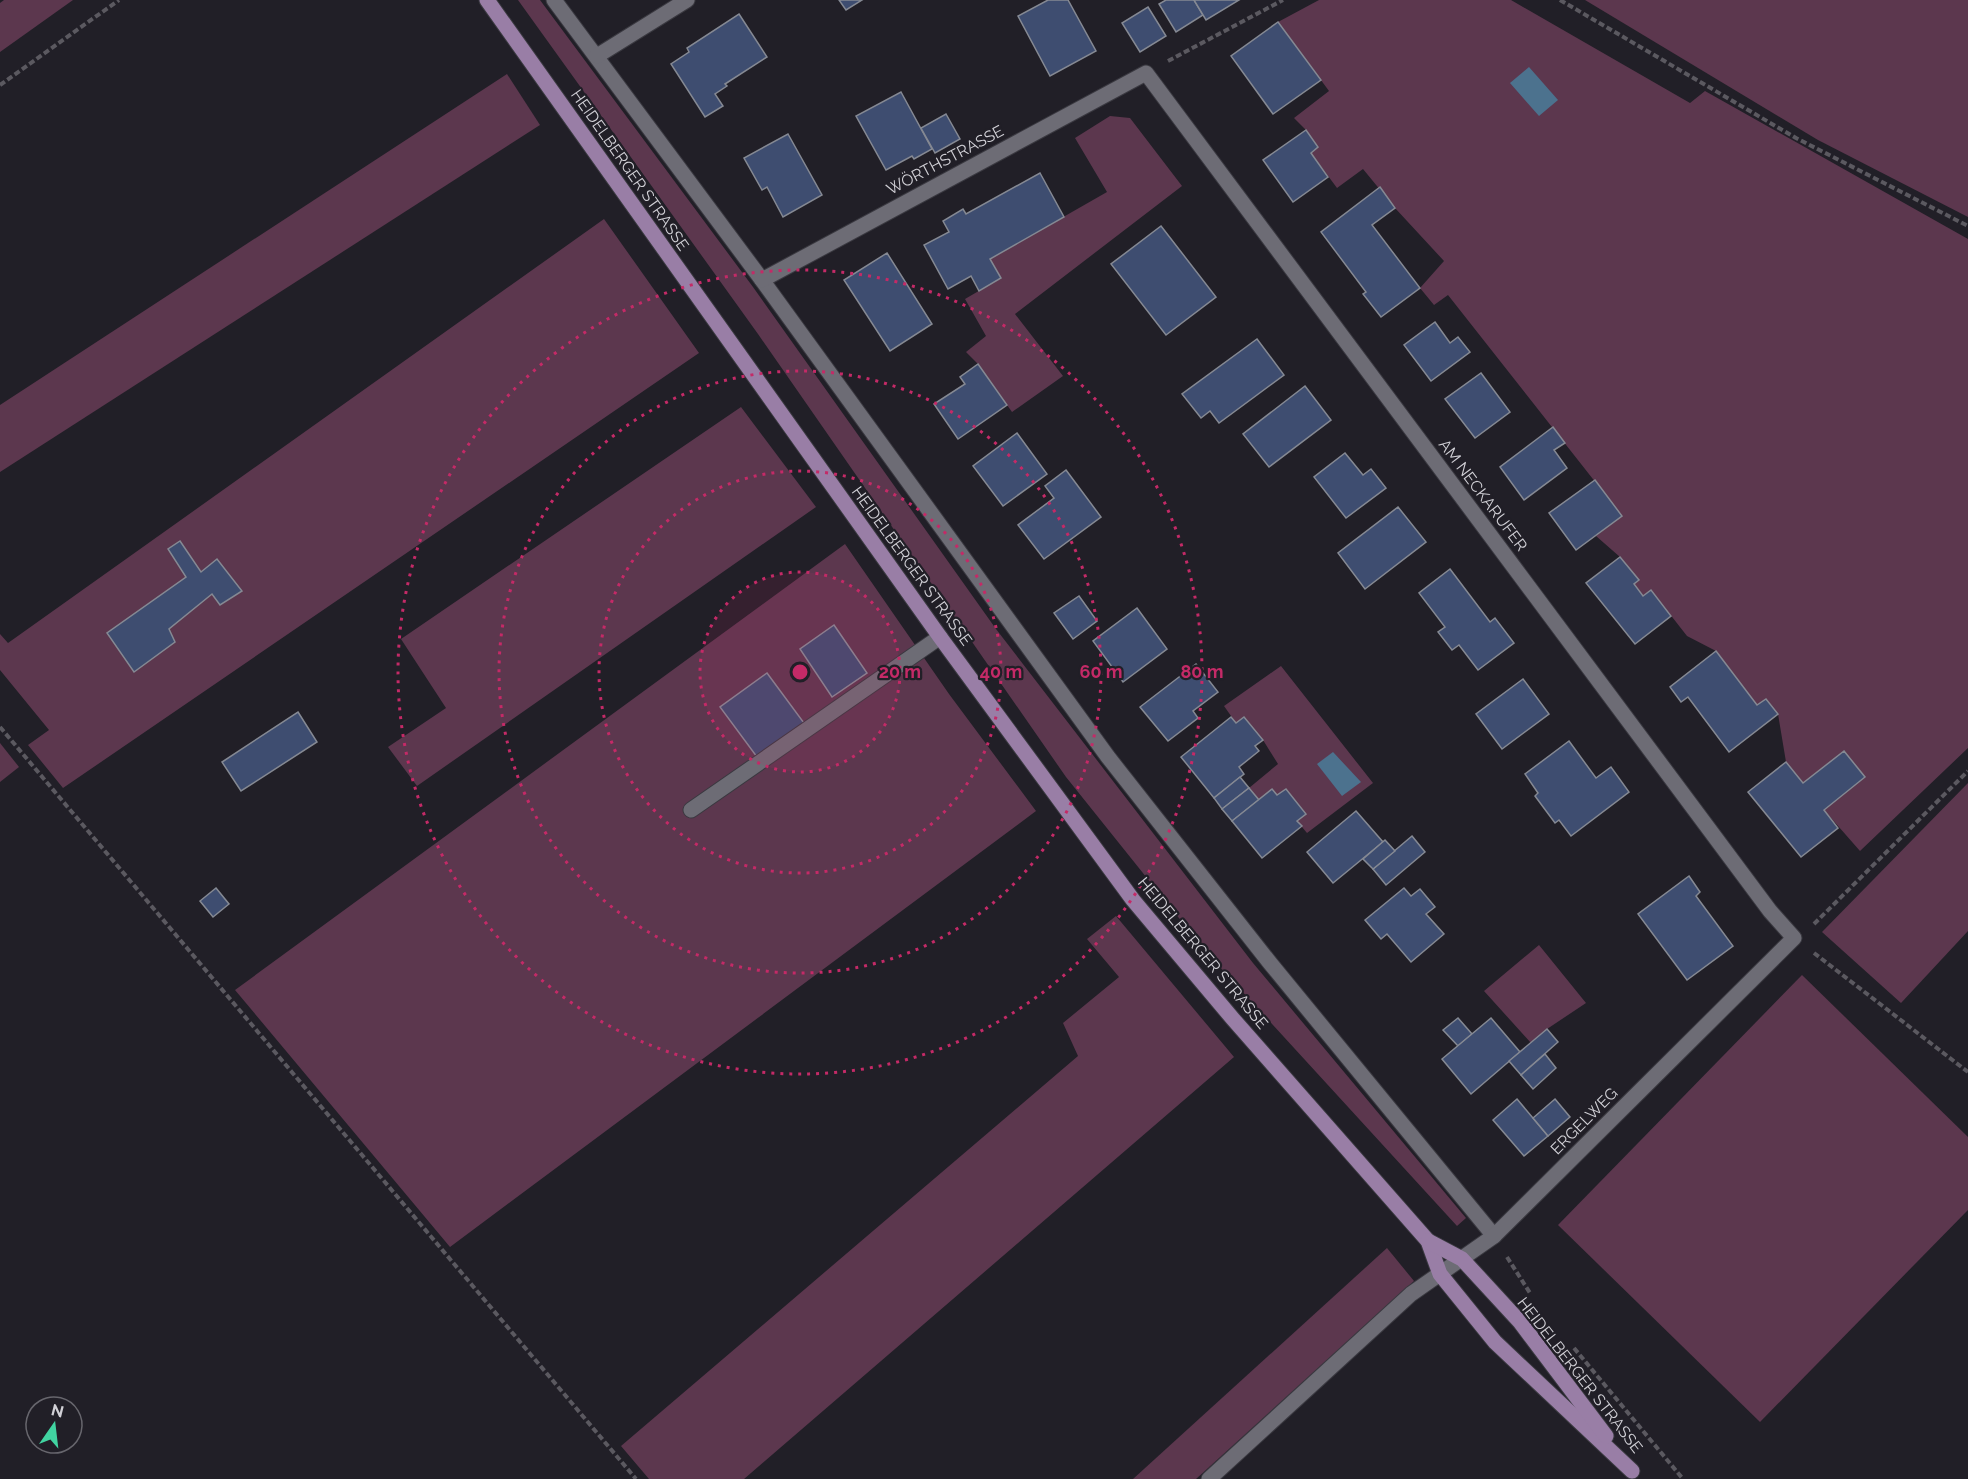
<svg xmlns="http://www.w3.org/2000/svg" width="1968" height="1479" viewBox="0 0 1968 1479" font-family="Raleway,sans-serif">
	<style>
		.green { fill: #5c374e }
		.water { fill: #4c728e }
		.building { fill: #3e4d70; stroke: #858993; stroke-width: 1.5 }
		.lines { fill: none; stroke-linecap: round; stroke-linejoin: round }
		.minor-casing { stroke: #3a3940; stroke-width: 17 }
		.major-casing { stroke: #3a3940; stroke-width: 17 }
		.path { stroke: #5b5960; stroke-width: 4; stroke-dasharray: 6 3; stroke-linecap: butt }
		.minor { stroke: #6d6c75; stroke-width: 15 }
		.major { stroke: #997ea6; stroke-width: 15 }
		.ring { fill: none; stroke: #c42a67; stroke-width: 3; stroke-dasharray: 3 6 }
		.labels { text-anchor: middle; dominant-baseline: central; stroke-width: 4.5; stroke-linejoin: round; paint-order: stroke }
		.street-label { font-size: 16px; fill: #d1d0d6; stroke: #211f27 }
		.centre { fill: #c42a67; stroke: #211f27; stroke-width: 3 }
		.ring-label { font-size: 18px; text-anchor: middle; font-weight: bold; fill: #c42a67; stroke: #211f27; stroke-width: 4.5; stroke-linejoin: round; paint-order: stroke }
	</style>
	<rect width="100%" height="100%" fill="#211f27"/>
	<!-- green -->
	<g class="green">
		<path d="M4,0h69l-73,52v-49z"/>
		<path d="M518,0h22l213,287 243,342 257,334 213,255 -9,8 -250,-273 -141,-176 -308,-443z"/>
		<path d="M1319,0h192l179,103 15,-12 263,148v509l-108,103 -36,-41 41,-33 -21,-26 -41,32 -17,-21 -8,-48 -12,-15 -9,6 -41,-54 -29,-15 -36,-46 -8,6 -9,-12 5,-4 -19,-23 -24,-21 26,-20 -174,-221 -14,10 -14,-17 24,-27 -49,-53 -32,-39 -26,19 -26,-35 7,-6 -12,-17 -12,-12 35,-27 -51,-69z"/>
		<path d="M1585,0h383v217l-150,-77z"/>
		<path d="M507,74l33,51 -540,347v-67z"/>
		<path d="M1110,116l20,2 52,68 -167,128 48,62 -51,36 -34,-48 -12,-12 20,-16 -21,-37 36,-21 -11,-19 117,-67 -32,-54z"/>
		<path d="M604,219l95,134 -636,435 -35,-43 21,-15 -49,-60v-36l8,9z"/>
		<path d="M741,407l75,100 -399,279 -29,-39 58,-39 -45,-69z"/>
		<path d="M845,544l104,150 87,117 -586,436 -215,-257z"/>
		<path d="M1281,666l92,117 -66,50 -10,-12 8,-8 -19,-24 -9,6 -18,5 -10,-12 29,-24 -15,-24 -19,-23 -8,6 -12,-17z"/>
		<path d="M0,743l19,24 -19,15z"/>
		<path d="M1968,783v148l-67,72 -79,-71z"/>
		<path d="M1116,916l118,141 -490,422h-95l-28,-33 457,-390 -15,-33 56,-46 -32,-38z"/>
		<path d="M1539,945l47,58 -39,26 -16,14 -47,-52z"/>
		<path d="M1802,975l166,162v73l-208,212 -202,-197z"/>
		<path d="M1387,1248l27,33 -218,198h-63z"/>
	</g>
	<!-- water -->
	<g class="water">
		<path d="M1529,67l29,33 -19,16 -29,-33z"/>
		<path d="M1333,752l28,30 -19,14 -25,-32z"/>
	</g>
	<!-- building -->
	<g class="building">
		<path d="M839,0h23l-16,10z"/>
		<path d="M1048,0h20l28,51 -46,25 -32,-60z"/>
		<path d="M1166,0h28l9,15 -27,17 -17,-28z"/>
		<path d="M1194,0h45l-33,20z"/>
		<path d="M1148,7l18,29 -26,16 -18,-29z"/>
		<path d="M739,14l28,43 -42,27 2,2 -12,8 8,12 -18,11 -34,-53 18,-12 -2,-4z"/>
		<path d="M1278,22l43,58 -48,34 -42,-58z"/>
		<path d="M901,92l31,57 -18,10 -2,-3 -26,14 -30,-54z"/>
		<path d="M946,114l14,25 -25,14 -14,-25z"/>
		<path d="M1306,130l12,17 -7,6 17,24 -35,25 -30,-42z"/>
		<path d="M788,134l34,61 -39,22 -16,-30 -5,3 -18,-32z"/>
		<path d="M1040,173l24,44 -74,42 11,19 -22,13 -8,-15 -23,13 -24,-44 25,-13 -6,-11 20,-12 3,5z"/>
		<path d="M1380,187l15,21 -23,17 48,63 -39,29 -18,-23 3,-2 -45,-60z"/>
		<path d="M1161,226l55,71 -50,38 -55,-71z"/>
		<path d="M887,253l45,71 -42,27 -46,-71z"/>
		<path d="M1435,322l15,21 8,-6 12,15 -39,29 -27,-36z"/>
		<path d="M1257,339l27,36 -65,48 -9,-12 -9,7 -19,-24z"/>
		<path d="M978,364l29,41 -49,34 -24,-35 31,-20 -5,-7z"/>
		<path d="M1481,373l29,39 -35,26 -30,-39z"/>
		<path d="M1305,386l26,34 -62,47 -26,-33z"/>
		<path d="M1553,427l12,16 -11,7 13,18 -43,32 -24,-33z"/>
		<path d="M1017,433l30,41 -44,32 -30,-40z"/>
		<path d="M1345,453l18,22 8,-6 15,19 -40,30 -32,-41z"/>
		<path d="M1066,470l35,47 -57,42 -26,-34 36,-27 -9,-12z"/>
		<path d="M1595,480l27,36 -46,34 -27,-37z"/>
		<path d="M1398,507l28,35 -61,47 -27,-36z"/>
		<path d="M180,541l21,31 16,-13 25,32 -22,14 -8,-11 -43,35 6,13 -41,30 -27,-39 79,-56 -18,-28z"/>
		<path d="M1620,557l19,23 -5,4 9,12 8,-6 20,26 -36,28 -49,-61z"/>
		<path d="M1450,569l40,53 5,-4 19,25 -36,27 -19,-25 -7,5 -14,-18 7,-5 -26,-34z"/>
		<path d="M1079,596l18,25 -24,18 -19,-26z"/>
		<path d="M1137,608l30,41 -44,33 -30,-41z"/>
		<path d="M834,625l33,48 -35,24 -32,-48z"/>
		<path d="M1716,651l41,54 9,-6 12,15 -49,38 -41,-55 -7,5 -11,-15z"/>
		<path d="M1196,664l22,28 -25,19 5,7 -30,23 -28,-34z"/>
		<path d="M767,673l37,50 -47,34 -37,-50z"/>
		<path d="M1523,679l26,35 -47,35 -26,-35z"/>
		<path d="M298,712l19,30 -76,49 -19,-29z"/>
		<path d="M1231,717l5,6 8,-6 19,23 -8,6 4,5 -20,16 5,7 -30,24 -33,-41z"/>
		<path d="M1569,741l27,37 15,-11 18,25 -58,44 -12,-16 -4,3 -20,-27 3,-3 -13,-19z"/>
		<path d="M1844,751l21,26 -41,33 14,18 -37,29 -53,-65 38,-30 17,21z"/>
		<path d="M1240,777l9,11 -27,21 -8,-11z"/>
		<path d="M1249,788l10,12 -27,21 -10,-12z"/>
		<path d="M1272,789l5,6 9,-6 20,25 -9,7 5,5 -40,32 -30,-37z"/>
		<path d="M1356,811l27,31 -50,41 -26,-31z"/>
		<path d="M1412,836l13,16 -39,33 -13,-16z"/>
		<path d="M1385,840l10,11 -22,18 -10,-10z"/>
		<path d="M1689,876l11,16 -4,4 37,50 -46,34 -49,-66z"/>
		<path d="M216,888l13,16 -16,13 -13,-16z"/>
		<path d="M1404,888l7,8 9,-7 15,18 -9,7 18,20 -33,28 -24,-28 -6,5 -16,-19z"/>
		<path d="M1458,1018l14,16 -14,12 -15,-16z"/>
		<path d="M1491,1018l29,34 -49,42 -29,-35z"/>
		<path d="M1547,1029l11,13 -37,33 -12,-14z"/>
		<path d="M1545,1054l11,14 -23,21 -12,-14z"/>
		<path d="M1517,1099l31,37 -24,20 -31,-36z"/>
		<path d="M1555,1099l15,18 -22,19 -15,-18z"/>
	</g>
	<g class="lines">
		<!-- minor casing -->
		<g class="minor-casing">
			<g id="minor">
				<path d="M554,0l208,280 346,477 162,206 224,273"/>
				<path d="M597,56l90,-56"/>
				<path d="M762,280l384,-207 624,838 24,27 -300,298 -83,58 -202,185"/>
				<path d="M691,810l249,-173"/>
			</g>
		</g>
		<!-- major casing -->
		<g class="major-casing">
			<g id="major">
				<path d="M487,0l453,637 193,263 100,119 195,222 12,33 55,68 137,129"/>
				<path d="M1428,1241l34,18 58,63 86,114"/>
			</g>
		</g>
		<!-- path -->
		<g class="path">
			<path d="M1560,0l236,138 172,88"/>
			<path d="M1168,61l115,-61"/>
			<path d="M0,85l119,-85"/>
			<path d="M0,727l636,752"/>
			<path d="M1814,924l154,-153"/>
			<path d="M1814,953l154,119"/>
			<path d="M1507,1257l23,36"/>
			<path d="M1574,1348l109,131"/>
		</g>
		<!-- minor -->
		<use href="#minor" class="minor"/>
		<!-- major -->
		<use href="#major" class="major"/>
	</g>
	<!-- distance rings -->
	<circle cx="800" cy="672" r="100" fill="#c42a67" fill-opacity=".12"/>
	<g class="ring">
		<circle cx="800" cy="672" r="100"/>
		<circle cx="800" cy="672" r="201"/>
		<circle cx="800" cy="672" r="301"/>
		<circle cx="800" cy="672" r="402"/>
	</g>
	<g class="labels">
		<!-- street labels -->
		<g class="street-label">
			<text transform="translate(945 160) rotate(-28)">WÖRTHSTRASSE</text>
			<text transform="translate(630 170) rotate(55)">HEIDELBERGER STRASSE</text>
			<text transform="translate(1483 495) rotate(53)">AM NECKARUFER</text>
			<text transform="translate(912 566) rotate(54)">HEIDELBERGER STRASSE</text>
			<text transform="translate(1203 953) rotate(50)">HEIDELBERGER STRASSE</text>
			<text transform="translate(1584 1121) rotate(-45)">ERGELWEG</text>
			<text transform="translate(1580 1375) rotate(52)">HEIDELBERGER STRASSE</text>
		</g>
	</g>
	<circle cx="800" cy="672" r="9" class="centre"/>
	<g class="ring-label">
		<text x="900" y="678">20 m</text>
		<text x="1001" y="678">40 m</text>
		<text x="1101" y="678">60 m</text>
		<text x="1202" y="678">80 m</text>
	</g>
	<!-- north arrow -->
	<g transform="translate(54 1425) rotate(14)"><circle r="28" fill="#211f27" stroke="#67666d" stroke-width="1.5"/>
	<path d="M0-4.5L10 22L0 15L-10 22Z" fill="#41d4a1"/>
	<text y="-9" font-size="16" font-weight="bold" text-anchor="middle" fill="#d1d0d6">N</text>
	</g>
</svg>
